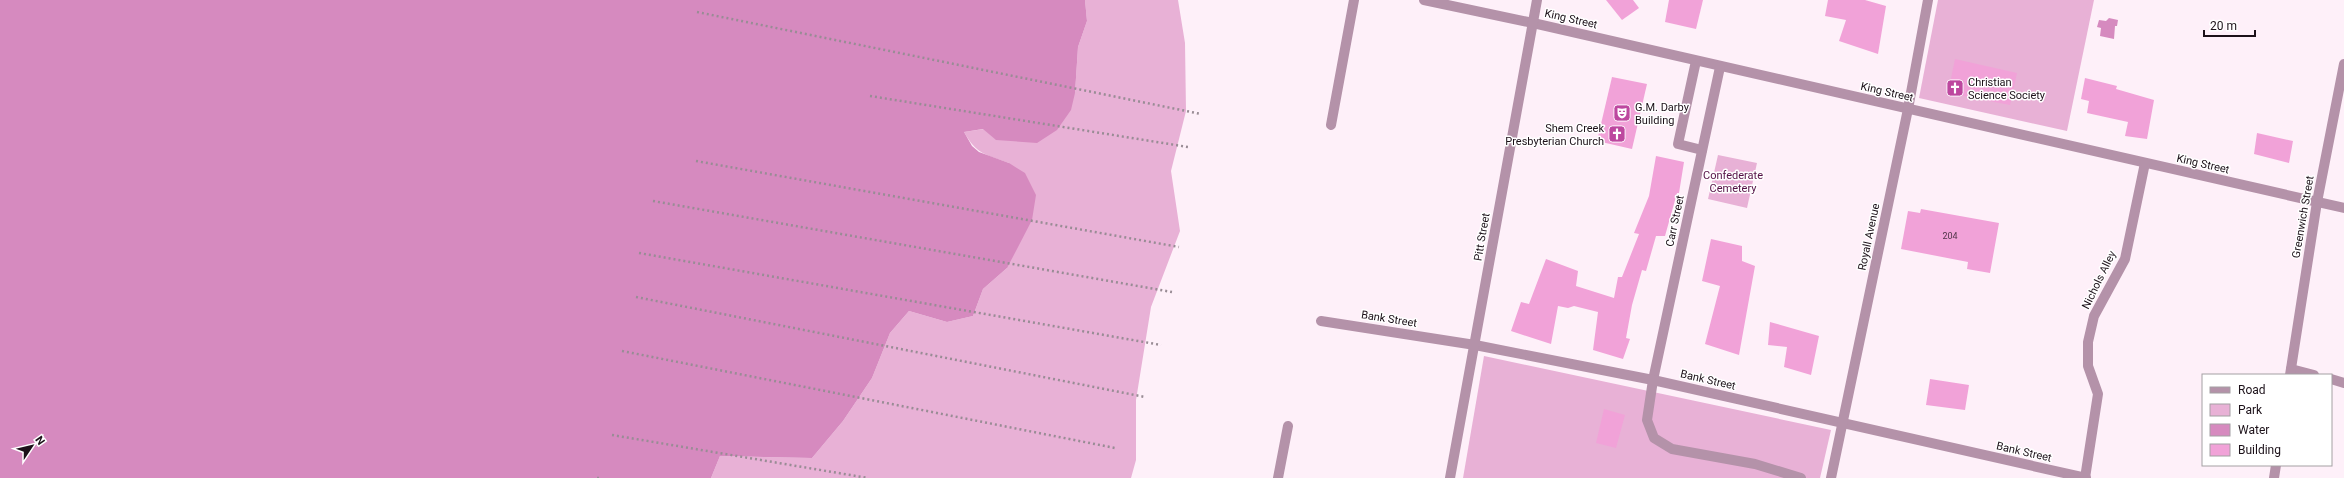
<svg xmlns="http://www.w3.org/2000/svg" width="2344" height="478" viewBox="0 0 2344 478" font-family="Roboto,sans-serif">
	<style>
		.green { fill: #e8b1d6 }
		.water { fill: #d68abf }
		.building { fill: #f1a2d8 }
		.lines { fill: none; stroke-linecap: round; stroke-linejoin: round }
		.path { stroke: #998c95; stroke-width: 2.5; stroke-dasharray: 2 3; stroke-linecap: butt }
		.minor { stroke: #b492a9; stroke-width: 10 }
		.labels { text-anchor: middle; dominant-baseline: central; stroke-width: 3; stroke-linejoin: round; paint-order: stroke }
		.number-label { font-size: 9px; fill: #513549 }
		.street-label { font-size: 11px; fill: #1c1119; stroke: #fff }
		.poi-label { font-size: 11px; fill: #1c1119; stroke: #fff; text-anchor: start }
		.park-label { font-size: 11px; fill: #541045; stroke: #fff }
	</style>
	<rect width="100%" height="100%" fill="#fef0f9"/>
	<!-- green -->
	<g class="green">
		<path d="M1085,0h93l7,43 1,68 -15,60 9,60 -29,76 -15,93v60l-5,18h-420l9,-22 92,2 31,-37 29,-43 18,-45 19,-22 38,11 26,-6 10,-27 24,-21 2,-105c-24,-9 -32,-8 -45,-31l20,-3 12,10 79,-46 3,-46 9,-26z"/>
		<path d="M1938,0h156l-27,131 -148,-33z"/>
		<path d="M1718,155l39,8 -10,45 -39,-9z"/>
		<path d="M1484,356l347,74 -11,48h-357z"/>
	</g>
	<!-- water -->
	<g class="water">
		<path d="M0,0h1085l2,21 -9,26 -3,46 -4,17 -14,20 -20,13 -41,-3 -13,-11 -19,3 8,14 7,6 30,11 16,10 11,22 -4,25 -15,29 -10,19 -24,21 -10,27 -26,6 -38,-11 -19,22 -18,45 -29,43 -31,37 -92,-2 -9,22h-711z"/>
		<path d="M2109,18l9,2 -1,6h-2l-1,13 -14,-3 1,-8 -4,-1 2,-7 7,1z"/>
	</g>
	<!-- building -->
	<g class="building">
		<path d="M1606,0h27l6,8 -17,12z"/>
		<path d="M1669,0h34l-7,29 -31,-7z"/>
		<path d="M1828,0h37l21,6 -8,48 -39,-13 7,-21 -21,-4z"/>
		<path d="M1955,59l62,14 -7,32 -62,-12z"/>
		<path d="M1612,77l35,7 -15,65 -35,-8z"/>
		<path d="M2085,78l32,8 -1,3 38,11 -7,39 -22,-3 3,-14 -41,-9 2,-12 -8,-2z"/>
		<path d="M2257,133l36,8 -4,22 -35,-9z"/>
		<path d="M1656,156l28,6 -5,31h-2l-12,43h-9l-10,35 -4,-1 -10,35 -6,33 4,1 -7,20 -30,-9 5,-38 -24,-6 -6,2 -10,-2 -7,38 -40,-13 10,-29 8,2 17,-45 32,12 -2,15 38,12 4,-21h4l17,-43 -5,-1 15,-37z"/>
		<path d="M1921,209l78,14 -9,50 -23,-4 1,-7 -67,-13 7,-38 12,2z"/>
		<path d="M1711,239l31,7v15l13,5 -16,89 -34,-11 15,-58 -18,-5z"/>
		<path d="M1770,322l49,14 -8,39 -27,-8 3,-20 -19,-2z"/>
		<path d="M1930,379l39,6 -4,25 -39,-5z"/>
		<path d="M1604,409l21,6 -9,33 -20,-5z"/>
	</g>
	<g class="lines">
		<!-- path -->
		<g class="path">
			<path d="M697,12l504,102"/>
			<path d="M870,96l318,51"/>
			<path d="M696,161l483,86"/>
			<path d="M653,201l519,91"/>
			<path d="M639,253l522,92"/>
			<path d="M636,297l509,100"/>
			<path d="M622,351l493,97"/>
			<path d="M612,435l256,43"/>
			<path d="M597,478h2"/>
		</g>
		<!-- minor -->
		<g class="minor">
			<path d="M1424,0l109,23 811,185"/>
			<path d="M1696,61l-18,83 24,6"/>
			<path d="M1720,67l-67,313 -6,40 7,18 18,11 83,15 46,14"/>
			<path d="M1331,125l23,-125"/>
			<path d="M1321,321l154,24 178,35 433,98"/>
			<path d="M2291,369l23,6"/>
			<path d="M2290,375l27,-173 27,-138"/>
			<path d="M2331,379l13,4"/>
			<path d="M1278,478l10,-52"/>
			<path d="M1450,478l87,-478"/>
			<path d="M1831,478l77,-369 20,-109"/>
			<path d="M2085,478l13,-84 -10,-28v-24l6,-26 31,-57 20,-96"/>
			<path d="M2274,478l2,-13"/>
		</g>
	</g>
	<!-- icons -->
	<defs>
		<g id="church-square" transform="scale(0.9)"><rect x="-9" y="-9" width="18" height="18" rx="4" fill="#bd479f" stroke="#fff"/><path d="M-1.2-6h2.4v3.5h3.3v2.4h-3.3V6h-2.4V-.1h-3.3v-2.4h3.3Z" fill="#fff"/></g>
		<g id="theatre-square" transform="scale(0.9)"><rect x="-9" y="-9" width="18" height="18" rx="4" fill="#bd479f" stroke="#fff"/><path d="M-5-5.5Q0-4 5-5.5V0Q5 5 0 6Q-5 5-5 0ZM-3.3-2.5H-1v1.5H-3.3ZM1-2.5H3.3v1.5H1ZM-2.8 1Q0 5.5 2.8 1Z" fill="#fff"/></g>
	</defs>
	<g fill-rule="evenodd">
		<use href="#church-square" x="1955" y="88"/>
		<use href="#theatre-square" x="1622" y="113"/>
		<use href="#church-square" x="1617" y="134"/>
	</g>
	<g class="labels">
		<!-- number labels -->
		<g class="number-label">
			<text x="1950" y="236">204</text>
		</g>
		<!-- street labels -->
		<g class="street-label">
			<text transform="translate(1571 19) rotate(13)">King Street</text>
			<text transform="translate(1887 92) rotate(13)">King Street</text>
			<text transform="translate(2203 164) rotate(13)">King Street</text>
			<text transform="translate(2303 217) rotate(-80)">Greenwich Street</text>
			<text transform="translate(1675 221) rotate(-78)">Carr Street</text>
			<text transform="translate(1482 237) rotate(-80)">Pitt Street</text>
			<text transform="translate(1869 237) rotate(-78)">Royall Avenue</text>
			<text transform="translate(2099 280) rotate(-64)">Nichols Alley</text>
			<text transform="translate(1389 319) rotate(9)">Bank Street</text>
			<text transform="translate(1708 380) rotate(13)">Bank Street</text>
			<text transform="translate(2024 452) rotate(13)">Bank Street</text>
		</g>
		<!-- poi labels -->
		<g class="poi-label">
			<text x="1968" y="82">Christian<tspan x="1968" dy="13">Science Society</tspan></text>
			<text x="1635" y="107">G.M. Darby<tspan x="1635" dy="13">Building</tspan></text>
			<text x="1604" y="128" text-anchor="end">Shem Creek<tspan x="1604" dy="13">Presbyterian Church</tspan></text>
		</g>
		<!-- park labels -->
		<g class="park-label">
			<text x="1733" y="175">Confederate<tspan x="1733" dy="13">Cemetery</tspan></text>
		</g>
	</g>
	<!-- legend -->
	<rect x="2202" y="374" width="130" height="92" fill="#ffffff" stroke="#a4a0a3"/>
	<rect x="2210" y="387" width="20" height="6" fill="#b492a9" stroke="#a4a0a3"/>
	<text x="2238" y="394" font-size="12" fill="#1c1119">Road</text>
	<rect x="2210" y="404" width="20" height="12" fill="#e8b1d6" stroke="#a4a0a3"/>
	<text x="2238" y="414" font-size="12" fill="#1c1119">Park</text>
	<rect x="2210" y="424" width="20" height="12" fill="#d68abf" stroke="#a4a0a3"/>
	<text x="2238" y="434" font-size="12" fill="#1c1119">Water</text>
	<rect x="2210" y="444" width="20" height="12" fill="#f1a2d8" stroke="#a4a0a3"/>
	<text x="2238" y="454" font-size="12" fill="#1c1119">Building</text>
	<!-- north arrow -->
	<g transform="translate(32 446) rotate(55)" stroke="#ffffff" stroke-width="3" paint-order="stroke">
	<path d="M0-3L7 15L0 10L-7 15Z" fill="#1c1119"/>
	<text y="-6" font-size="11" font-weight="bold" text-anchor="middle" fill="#1c1119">N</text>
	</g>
	<!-- scale -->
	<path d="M2204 30v6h51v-6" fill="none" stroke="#1c1119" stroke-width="2"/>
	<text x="2210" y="30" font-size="12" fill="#1c1119" stroke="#ffffff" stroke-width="3" paint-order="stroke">20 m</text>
</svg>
